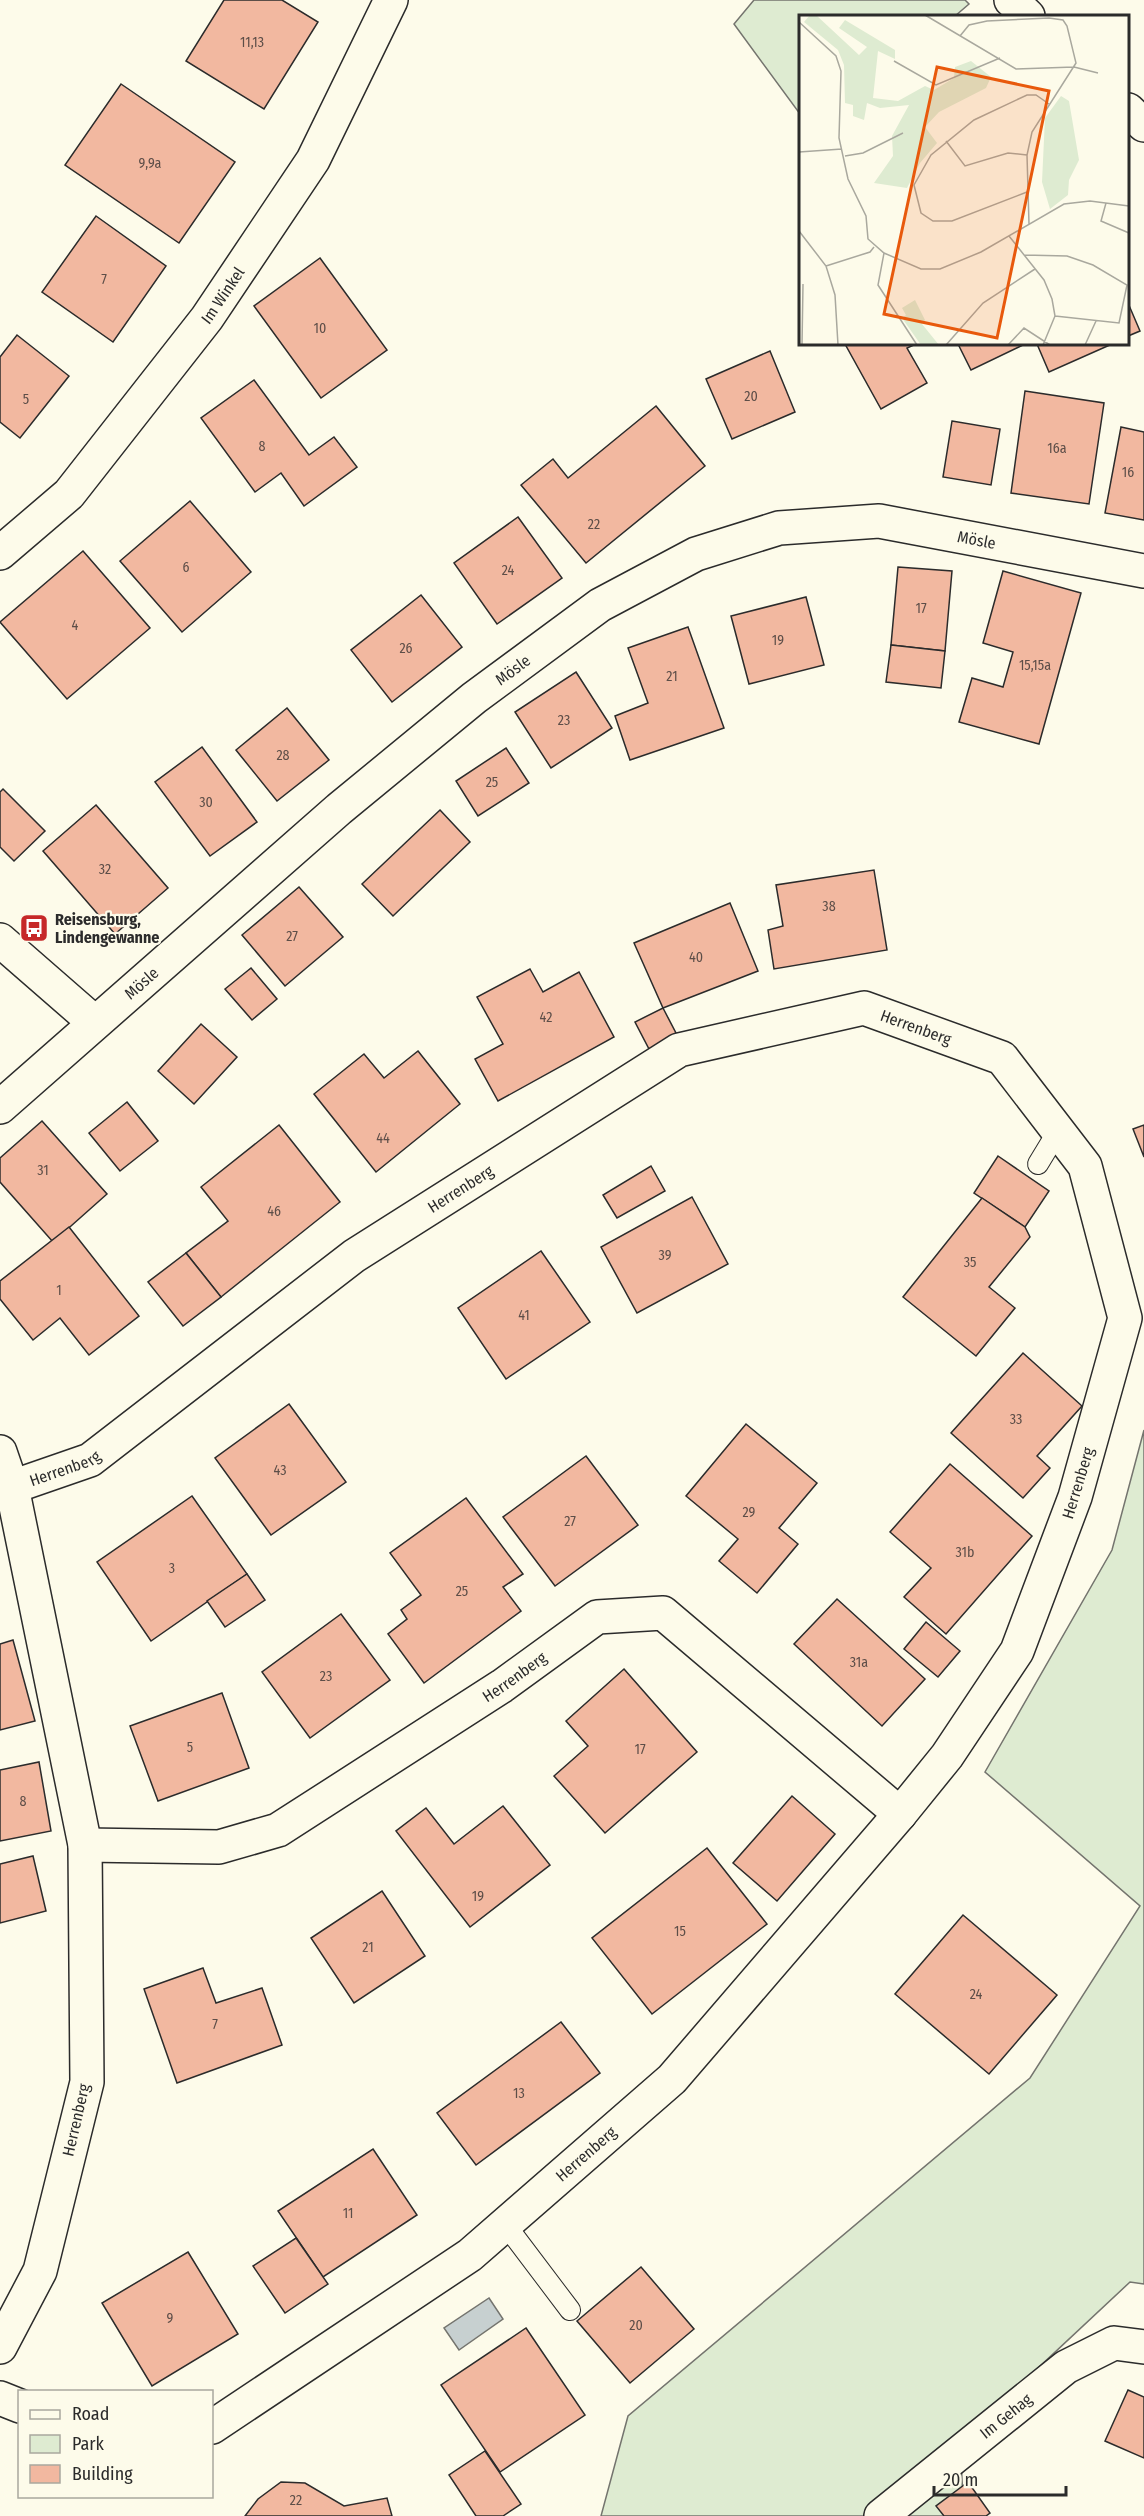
<svg xmlns="http://www.w3.org/2000/svg" width="1144" height="2516" viewBox="0 0 1144 2516" font-family="'Fira Sans Condensed',sans-serif">
	<style>
		.green { fill: #deebd1; stroke: #74746e; stroke-width: 1.5 }
		.water { fill: #c7d0d0; stroke: #74746e; stroke-width: 1.5 }
		.building { fill: #f2b8a0; stroke: #2b2b2b; stroke-width: 1.5 }
		.lines { fill: none; stroke-linecap: round; stroke-linejoin: round }
		.service-casing { stroke: #2b2b2b; stroke-width: 22 }
		.minor-casing { stroke: #2b2b2b; stroke-width: 36 }
		.service { stroke: #fdfbea; stroke-width: 20 }
		.minor { stroke: #fdfbea; stroke-width: 33 }
		.labels { text-anchor: middle; dominant-baseline: central; stroke-width: 4.5; stroke-linejoin: round; paint-order: stroke }
		.number-label { font-size: 14px; fill: #5d4e48 }
		.street-label { font-size: 16px; fill: #2b2b2b; stroke: #fdfbea }
		.poi-label { font-size: 16px; font-weight: bold; fill: #2b2b2b; stroke: #fdfbea; text-anchor: start }
		.inset-road { fill: none; stroke: #a9a89e; stroke-width: 1.5 }
		.view { fill: #e8590c; fill-opacity: 0.15; stroke: #e8590c; stroke-width: 3 }
		.inset-edge { fill: none; stroke: #2b2b2b; stroke-width: 3 }
	</style>
	<rect width="100%" height="100%" fill="#fdfbea"/>
	<!-- green -->
	<g class="green">
		<path d="M754,0h211l4,4 -14,12h-155v98l-66,-90z"/>
		<path d="M1144,1430v854l-14,-2 -170,159 4,75h-363l27,-100 402,-338 110,-172 -155,-134 127,-222z"/>
	</g>
	<!-- water -->
	<path class="water" d="M489,2298l14,21 -44,31 -15,-22z"/>
	<!-- building -->
	<g class="building">
		<path d="M224,0h58l36,22 -54,87 -78,-48z"/>
		<path d="M121,84l114,78 -56,81 -114,-78z"/>
		<path d="M96,216l70,50 -53,76 -71,-50z"/>
		<path d="M320,258l67,92 -66,48 -67,-92z"/>
		<path d="M1128,303l12,28 -12,5z"/>
		<path d="M17,335l52,41 -49,62 -20,-16v-65z"/>
		<path d="M845,344h71l-9,4 20,35 -46,26z"/>
		<path d="M958,344h67l-54,26z"/>
		<path d="M1037,344h75l-63,28z"/>
		<path d="M770,351l25,61 -63,27 -26,-60z"/>
		<path d="M254,380l55,75 25,-18 23,30 -53,39 -23,-33 -26,19 -54,-74z"/>
		<path d="M1025,391l79,12 -15,101 -78,-11z"/>
		<path d="M656,406l49,60 -119,97 -65,-78 32,-26 15,19z"/>
		<path d="M952,421l48,8 -9,56 -48,-8z"/>
		<path d="M1121,427l23,5v88l-39,-7z"/>
		<path d="M190,501l61,71 -69,60 -62,-71z"/>
		<path d="M518,517l44,61 -65,46 -43,-61z"/>
		<path d="M83,551l67,77 -83,71 -67,-77z"/>
		<path d="M898,567l54,4 -7,80 -54,-6z"/>
		<path d="M1003,571l78,22 -42,151 -80,-22 13,-44 31,9 10,-35 -30,-9z"/>
		<path d="M421,595l41,52 -70,55 -41,-52z"/>
		<path d="M806,597l18,68 -75,19 -18,-68z"/>
		<path d="M688,627l36,101 -94,32 -15,-44 33,-13 -20,-55z"/>
		<path d="M891,645l54,6 -4,37 -55,-6z"/>
		<path d="M576,672l36,56 -61,40 -36,-56z"/>
		<path d="M287,708l42,52 -52,41 -41,-51z"/>
		<path d="M202,747l55,75 -47,34 -55,-74z"/>
		<path d="M506,748l23,35 -51,33 -22,-35z"/>
		<path d="M3,789l42,42 -31,30 -14,-14v-55z"/>
		<path d="M96,805l72,83 -53,46 -72,-83z"/>
		<path d="M440,810l30,32 -77,74 -31,-32z"/>
		<path d="M874,870l13,80 -113,19 -6,-39 15,-4 -7,-41z"/>
		<path d="M299,887l44,50 -58,49 -43,-51z"/>
		<path d="M730,903l28,68 -95,37 -29,-65z"/>
		<path d="M251,968l26,31 -25,21 -27,-31z"/>
		<path d="M530,969l13,23 36,-20 35,65 -116,64 -23,-42 28,-15 -26,-47z"/>
		<path d="M663,1008l14,27 -28,14 -14,-27z"/>
		<path d="M201,1024l36,33 -43,47 -36,-33z"/>
		<path d="M418,1051l42,53 -84,68 -62,-78 50,-40 20,24z"/>
		<path d="M127,1102l31,39 -38,30 -31,-38z"/>
		<path d="M42,1121l65,73 -54,48 -53,-60v-24z"/>
		<path d="M279,1125l61,77 -119,95 -35,-44 42,-32 -27,-34z"/>
		<path d="M1144,1125v32l-11,-28z"/>
		<path d="M998,1156l51,35 -24,36 -51,-34z"/>
		<path d="M651,1166l14,25 -48,27 -14,-23z"/>
		<path d="M692,1197l36,67 -91,49 -36,-66z"/>
		<path d="M982,1198l43,29 5,10 -41,50 26,21 -39,48 -73,-59z"/>
		<path d="M69,1227l70,89 -50,39 -29,-37 -27,22 -33,-41v-18z"/>
		<path d="M541,1251l49,71 -84,57 -48,-71z"/>
		<path d="M186,1253l35,44 -38,29 -35,-44z"/>
		<path d="M1023,1353l59,53 -45,50 13,12 -27,30 -72,-65z"/>
		<path d="M289,1404l57,78 -75,53 -56,-77z"/>
		<path d="M746,1424l71,59 -38,45 19,16 -41,49 -38,-32 19,-22 -52,-43z"/>
		<path d="M586,1456l52,69 -83,61 -52,-69z"/>
		<path d="M950,1464l82,72 -86,98 -42,-37 27,-29 -41,-36z"/>
		<path d="M192,1496l55,78 -96,67 -54,-79z"/>
		<path d="M466,1498l57,76 -20,13 18,24 -97,72 -36,-49 19,-15 -6,-9 20,-15 -31,-42z"/>
		<path d="M247,1574l18,26 -40,27 -18,-26z"/>
		<path d="M837,1599l88,80 -43,47 -88,-82z"/>
		<path d="M341,1614l49,66 -80,58 -48,-66z"/>
		<path d="M926,1622l34,29 -22,26 -34,-28z"/>
		<path d="M13,1640l22,81 -35,9v-86z"/>
		<path d="M624,1669l73,83 -92,81 -51,-57 34,-30 -22,-25z"/>
		<path d="M222,1693l27,75 -91,33 -28,-75z"/>
		<path d="M39,1762l12,69 -51,10v-71z"/>
		<path d="M792,1796l43,38 -58,67 -44,-38z"/>
		<path d="M503,1806l47,59 -80,62 -74,-96 30,-23 28,36z"/>
		<path d="M707,1848l60,76 -115,90 -60,-76z"/>
		<path d="M33,1856l13,55 -46,12v-59z"/>
		<path d="M382,1891l43,65 -71,47 -43,-65z"/>
		<path d="M963,1915l94,80 -68,79 -94,-80z"/>
		<path d="M203,1968l13,35 46,-15 20,57 -105,38 -33,-94z"/>
		<path d="M561,2022l39,51 -124,92 -39,-52z"/>
		<path d="M373,2149l44,66 -94,62 -45,-66z"/>
		<path d="M296,2238l32,46 -43,29 -32,-47z"/>
		<path d="M188,2252l50,82 -86,52 -50,-83z"/>
		<path d="M641,2267l53,62 -64,54 -53,-62z"/>
		<path d="M526,2328l59,87 -85,57 -59,-87z"/>
		<path d="M1128,2390l16,7v61l-39,-17z"/>
		<path d="M485,2451l36,53 -18,12h-27l-27,-41z"/>
		<path d="M281,2482l24,1 39,23 43,-8 5,18h-147l13,-17z"/>
		<path d="M968,2482l22,31 -4,3h-42l-8,-10z"/>
	</g>
	<g class="lines">
		<!-- service casing -->
		<g class="service-casing">
			<g id="service">
				<path d="M1038,1164l20,-33"/>
				<path d="M505,2224l65,86"/>
			</g>
		</g>
		<!-- minor casing -->
		<g class="minor-casing">
			<g id="minor">
				<path d="M1011,0l17,16"/>
				<path d="M1128,110l16,15"/>
				<path id="s1" d="M0,553l69,-59 138,-176 106,-158 78,-160"/>
				<path d="M0,940l94,82"/>
				<path id="s2" d="M0,1107l339,-298 135,-111 126,-93 96,-51 83,-26 100,-7 265,50"/>
				<path d="M0,1452l12,35 73,358 2,237 -47,189 -40,76"/>
				<path id="s3" d="M12,1487l78,-27 264,-204 325,-206 185,-42 138,50 83,108 40,152 -50,179 -58,154 -70,105 -47,58 -228,265 -202,176 -258,172"/>
				<path id="s4" d="M85,1845l134,2 59,-17 224,-144 95,-69 66,-4 237,201"/>
				<path d="M0,2398l20,8"/>
				<path id="s5" d="M881,2516l185,-149 48,-24 30,4"/>
			</g>
		</g>
		<!-- service -->
		<use href="#service" class="service"/>
		<!-- minor -->
		<use href="#minor" class="minor"/>
	</g>
	<!-- icons -->
	<defs>
		<g id="bus-square" transform="scale(1.5)"><rect x="-9" y="-9" width="18" height="18" rx="4" fill="#c62828" stroke="#fdfbea"/><path d="M-5-6H5V4H4V6H2V4H-2V6H-4V4H-5ZM-3.5-4V0h7V-4ZM-3.5 1.2v1.5H-2V1.2ZM2 1.2v1.5H3.5V1.2Z" fill="#fff"/></g>
	</defs>
	<g fill-rule="evenodd">
		<use href="#bus-square" x="34" y="928"/>
	</g>
	<g class="labels">
		<!-- number labels -->
		<g class="number-label">
			<text x="252" y="42">11,13</text>
			<text x="150" y="163">9,9a</text>
			<text x="104" y="279">7</text>
			<text x="320" y="328">10</text>
			<text x="751" y="396">20</text>
			<text x="26" y="399">5</text>
			<text x="262" y="446">8</text>
			<text x="1057" y="448">16a</text>
			<text x="1128" y="472">16</text>
			<text x="594" y="524">22</text>
			<text x="186" y="567">6</text>
			<text x="508" y="570">24</text>
			<text x="921" y="608">17</text>
			<text x="75" y="625">4</text>
			<text x="778" y="640">19</text>
			<text x="406" y="648">26</text>
			<text x="1035" y="665">15,15a</text>
			<text x="672" y="676">21</text>
			<text x="564" y="720">23</text>
			<text x="283" y="755">28</text>
			<text x="492" y="782">25</text>
			<text x="206" y="802">30</text>
			<text x="105" y="869">32</text>
			<text x="829" y="906">38</text>
			<text x="292" y="936">27</text>
			<text x="696" y="957">40</text>
			<text x="546" y="1017">42</text>
			<text x="383" y="1138">44</text>
			<text x="43" y="1170">31</text>
			<text x="274" y="1211">46</text>
			<text x="665" y="1255">39</text>
			<text x="970" y="1262">35</text>
			<text x="59" y="1290">1</text>
			<text x="524" y="1315">41</text>
			<text x="1016" y="1419">33</text>
			<text x="280" y="1470">43</text>
			<text x="749" y="1512">29</text>
			<text x="570" y="1521">27</text>
			<text x="965" y="1552">31b</text>
			<text x="172" y="1568">3</text>
			<text x="462" y="1591">25</text>
			<text x="859" y="1662">31a</text>
			<text x="326" y="1676">23</text>
			<text x="190" y="1747">5</text>
			<text x="640" y="1749">17</text>
			<text x="23" y="1801">8</text>
			<text x="478" y="1896">19</text>
			<text x="680" y="1931">15</text>
			<text x="368" y="1947">21</text>
			<text x="976" y="1994">24</text>
			<text x="215" y="2024">7</text>
			<text x="519" y="2093">13</text>
			<text x="348" y="2213">11</text>
			<text x="170" y="2318">9</text>
			<text x="636" y="2325">20</text>
			<text x="296" y="2500">22</text>
		</g>
		<!-- street labels -->
		<g class="street-label">
			<text stroke="none"><textPath href="#s1" startOffset="342">Im Winkel</textPath></text>
			<text stroke="none"><textPath href="#s2" startOffset="1178">Mösle</textPath></text>
			<text stroke="none"><textPath href="#s2" startOffset="674">Mösle</textPath></text>
			<text stroke="none"><textPath href="#s2" startOffset="188">Mösle</textPath></text>
			<text stroke="none"><textPath href="#s3" startOffset="1046">Herrenberg</textPath></text>
			<text stroke="none"><textPath href="#s3" startOffset="542">Herrenberg</textPath></text>
			<text stroke="none"><textPath href="#s3" startOffset="56">Herrenberg</textPath></text>
			<text transform="translate(1078 1483) rotate(-73)">Herrenberg</text>
			<text stroke="none"><textPath href="#s4" startOffset="477">Herrenberg</textPath></text>
			<text transform="translate(76 2120) rotate(-77)">Herrenberg</text>
			<text transform="translate(586 2154) rotate(-41)">Herrenberg</text>
			<text stroke="none"><textPath href="#s5" startOffset="160">Im Gehag</textPath></text>
		</g>
		<!-- poi labels -->
		<g class="poi-label">
			<text x="55" y="919">Reisensburg,<tspan x="55" dy="18">Lindengewanne</tspan></text>
		</g>
	</g>
	<!-- overview -->
	<g transform="translate(799 15)">
		<rect width="330" height="330" fill="#fdfbea"/>
		<path d="M11,0h6l43,40 8,-8 -28,-19 6,-8 50,30v9l-17,-8 -5,47 25,3 27,-15 9,4 20,-12 1,-11 16,-6 20,16 -5,11 -47,24 -14,15 12,16 -17,20 -13,25 -33,-5 19,-27 -1,-20 17,-31 -29,3 -13,-5 -3,17 -11,-4v-11l-8,-2 -1,-38 -6,-15 -34,-28zM262,81l8,5 10,59 -10,20 -1,15 -18,14 -8,-27 3,-64zM116,285l10,20 -3,4 17,21h-18l-19,-27 4,-3 -4,-7z" fill="#deebd1"/>
		<path class="inset-road" d="M126,0l91,54 58,-2 24,6M0,7l37,34 5,15 -2,67 9,41 18,37 2,23 16,14 37,16h19l41,-17 83,-48 26,-3 39,5M161,21l9,-11 18,-4 62,-3 14,2 4,6 9,37 -44,69 -5,23 2,69M95,46l42,24 64,-27M147,126l19,25 43,-13 19,2M0,137l43,-3M46,141l18,-3 40,-20M228,177l-75,29h-19l-12,-8 -7,-28 17,-30 43,-35 53,-25h9l13,9M307,188l-5,18 28,12M0,216l27,35 9,29 3,50M210,221l35,44 8,19 3,17 -12,29M85,238l-6,32 39,60M225,240l43,1 26,9 34,20 -8,38 -64,-7M27,251l44,-14 4,-5M3,330l1,-61M147,330l37,-42 52,-34M209,330l16,-17 26,17M286,330l11,-24"/>
		<path class="view" d="M138,52l112,24 -52,247 -113,-24z"/>
		<rect width="330" height="330" class="inset-edge"/>
	</g>
	<!-- legend -->
	<rect x="18" y="2390" width="195" height="108" fill="#fdfbea" stroke="#a9a89e" stroke-width="1.5"/>
	<rect x="30" y="2410" width="30" height="9" fill="#fdfbea" stroke="#a9a89e" stroke-width="1.5"/>
	<text x="72" y="2420" font-size="18" fill="#2b2b2b">Road</text>
	<rect x="30" y="2435" width="30" height="18" fill="#deebd1" stroke="#a9a89e" stroke-width="1.5"/>
	<text x="72" y="2450" font-size="18" fill="#2b2b2b">Park</text>
	<rect x="30" y="2465" width="30" height="18" fill="#f2b8a0" stroke="#a9a89e" stroke-width="1.5"/>
	<text x="72" y="2480" font-size="18" fill="#2b2b2b">Building</text>
	<!-- scale -->
	<path d="M934 2486v9h132v-9" fill="none" stroke="#2b2b2b" stroke-width="3"/>
	<text x="943" y="2486" font-size="18" fill="#2b2b2b" stroke="#fdfbea" stroke-width="4.5" paint-order="stroke">20 m</text>
</svg>
